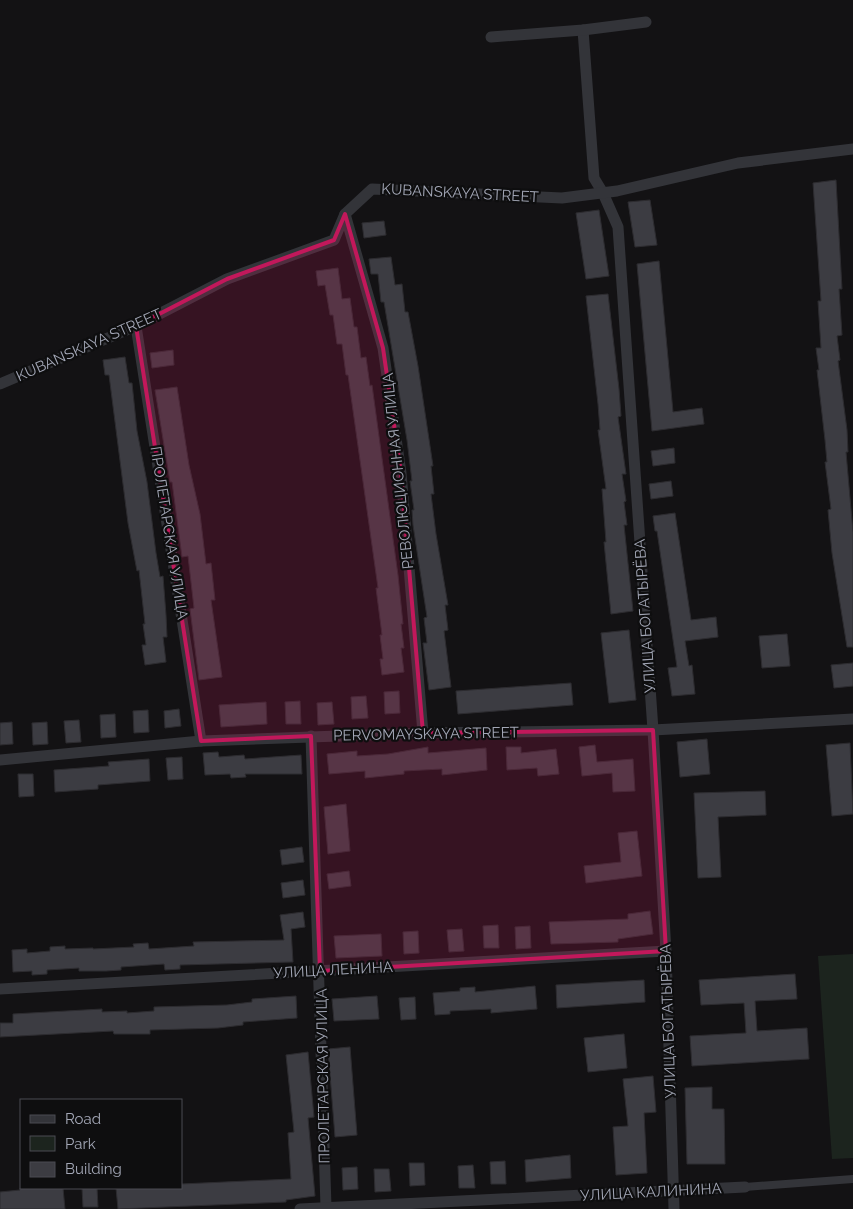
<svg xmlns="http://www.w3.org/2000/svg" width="853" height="1209" viewBox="0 0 853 1209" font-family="Raleway,sans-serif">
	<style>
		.park { fill: #1c241e }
		.building { fill: #3c3c42; stroke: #2d2c30 }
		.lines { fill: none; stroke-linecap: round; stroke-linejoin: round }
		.pedestrian { stroke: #333439; stroke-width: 8 }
		.minor { stroke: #333439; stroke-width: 11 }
		.marked { fill: #c2185b; fill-opacity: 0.2; stroke: #c2185b; stroke-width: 4; stroke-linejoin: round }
		.labels { text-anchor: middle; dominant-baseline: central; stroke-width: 4.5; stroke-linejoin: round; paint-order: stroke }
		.street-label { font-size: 15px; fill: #a3a7b6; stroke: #0e0e0f }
	</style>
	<rect width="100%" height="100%" fill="#131214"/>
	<!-- park -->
	<path class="park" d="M853,954v204l-21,1 -14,-203z"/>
	<!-- building -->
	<g class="building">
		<path d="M836,180l6,109h-3l3,46 -5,1 3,24 -2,1 9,69 1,22h-2l7,80v115h-6l-15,-94 -4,-43 3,-1 -6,-47h2l-2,-22 -8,-70h2l-3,-22h5l-3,-47h3l-8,-118z"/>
		<path d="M650,200l7,45 -22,2 -7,-45z"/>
		<path d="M599,210l10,66 -23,3 -10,-66z"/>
		<path d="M384,221l2,14 -22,3 -2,-15z"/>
		<path d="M391,257l4,28 7,-1 3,28h3l10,54 15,100h-2l3,28h-3l5,40 12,71h-3l3,25 -4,1 7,56 -22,3 -6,-47h4l-3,-25 3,-1 -14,-92 -1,-15h2l-4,-29h2l-5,-41 -23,-138h-3l-3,-28h-7l-2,-15z"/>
		<path d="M659,261l14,151 29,-4 2,16 -52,7 -15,-167z"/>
		<path d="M338,268l4,31 8,-1 4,29h3l4,31 5,-1 4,29 2,-1 26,190 5,49h-2l3,24h-3l3,24 -22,3 -2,-16h3l-3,-24h2l-6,-47h2l-30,-213h-2l-4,-31h-5l-4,-29h-3l-5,-30 -7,1 -2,-15z"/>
		<path d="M608,294l11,95 2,27 -3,1 8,57h-4l4,27 -2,1 3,23h-3l9,86 -22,3 -7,-72h2l-4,-53h4l-8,-59h2l-2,-26 -12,-108z"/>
		<path d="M173,350l1,15 -22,3 -2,-15z"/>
		<path d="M125,357l4,26h3l5,48 10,51 9,71 4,24 3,-1 3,39 1,22h-4l3,25 -21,3 -3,-20h4l-3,-21h2l-6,-54 -2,1 -9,-48 -19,-148h-4l-2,-15z"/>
		<path d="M177,387l12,78 11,49 6,50 5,-1 4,37h-4l11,77 -23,3 -9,-71 4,-1 -6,-52 -6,1 -10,-75h-2l-15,-92z"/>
		<path d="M674,448l1,15 -22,3 -2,-15z"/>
		<path d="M671,481l2,15 -22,3 -2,-15z"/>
		<path d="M675,513l16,107 25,-3 2,20 -33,4 4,25 3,-1 3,29 -23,2 -4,-28 9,-1 -20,-136h-2l-2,-15z"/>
		<path d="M629,630l7,70 -27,3 -8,-70z"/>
		<path d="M787,634l3,32 -28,2 -3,-32z"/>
		<path d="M853,663v23l-19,2 -3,-23z"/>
		<path d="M571,683l2,22 -115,9 -2,-23z"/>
		<path d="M399,691l1,22 -15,1 -1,-22z"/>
		<path d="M366,696l2,22 -16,1 -1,-22z"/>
		<path d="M300,701l1,23h-15l-1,-22z"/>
		<path d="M266,702l1,22 -46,3 -2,-22z"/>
		<path d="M332,702l2,22 -16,1 -1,-22z"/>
		<path d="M179,709l2,17 -16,2 -1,-17z"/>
		<path d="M148,710l1,22 -15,1 -1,-22z"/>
		<path d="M115,714l1,23 -15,1 -1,-23z"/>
		<path d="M79,720l2,22 -15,1 -2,-22z"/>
		<path d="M12,722l1,22 -13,1v-22z"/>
		<path d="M47,722l1,22 -15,1 -1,-22z"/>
		<path d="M707,739l3,35 -30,3 -3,-35z"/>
		<path d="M850,743l3,71 -21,2 -6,-71z"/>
		<path d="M595,745l2,17 36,-3 2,32 -22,1 -1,-19 -30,3 -3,-29z"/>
		<path d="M428,747v6l58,-5 1,22 -45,5v-6l-38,2v3l-39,4v-7l-36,3 -2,-20 30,-3v5l31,-2z"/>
		<path d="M506,747h15v6l35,-4 3,25 -21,2 -1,-8 -30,2z"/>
		<path d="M218,752l1,5 25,-2 1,4 56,-4 1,19h-57l1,3 -15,1 -1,-4 -25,1 -2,-22z"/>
		<path d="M182,757l1,22 -15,1 -2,-22z"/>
		<path d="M149,759l1,22 -52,4v4l-43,3 -1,-22 55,-4 -1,-4z"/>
		<path d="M18,774h15l1,22 -15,1z"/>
		<path d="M765,791l1,24 -48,2 3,60 -23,1 -4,-85z"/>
		<path d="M346,804l4,47 -22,3 -4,-47z"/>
		<path d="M637,831l5,45 -56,7 -2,-17 37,-4 -3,-29z"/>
		<path d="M302,847l2,15 -22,3 -2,-15z"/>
		<path d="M349,871l2,15 -22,3 -2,-15z"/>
		<path d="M303,880l2,15 -22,3 -2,-15z"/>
		<path d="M650,911l3,23 -35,5v3l-67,2 -2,-22 79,-3v-5z"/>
		<path d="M303,912l2,15 -14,2 2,33 -113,3v4l-15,1 -1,-6 -43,3v3l-15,1h-27v-3l-32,2v4l-15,1v-4l-19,1 -1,-22 15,-1v4l23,-2v-4l15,-1v3l28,-1v1l41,-2 -1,-3 15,-1 1,6 45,-3 -1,-4 91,-2 -4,-25z"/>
		<path d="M498,925l1,23h-15l-1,-22z"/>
		<path d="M530,926l1,22 -15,1 -1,-22z"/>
		<path d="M462,929l2,22 -15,1 -2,-22z"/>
		<path d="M418,931l1,22 -15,1 -1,-22z"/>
		<path d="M381,934l1,22 -46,2 -2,-22z"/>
		<path d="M795,974l2,25 -42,2 2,30 50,-3 2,31 -117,7 -2,-30 56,-3 -2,-30 -43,2 -2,-25z"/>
		<path d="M644,980l1,22 -88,6 -1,-23z"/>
		<path d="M535,986l2,23 -46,4v-4l-41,2v3l-15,1 -2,-22 27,-2v-3l15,-1v5z"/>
		<path d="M296,996l1,22 -54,4v3l-25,3 -68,2v4h-36l-1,-3 -113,6v-14h13v-9l89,-5v3l25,-1v2l27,-2v-4l73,-2 25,-3v-3z"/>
		<path d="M377,996l2,23 -45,2 -2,-22z"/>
		<path d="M415,997l1,22 -15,1 -2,-22z"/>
		<path d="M624,1034l3,34 -39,4 -4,-34z"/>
		<path d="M350,1047l7,88 -22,2 -7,-88z"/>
		<path d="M308,1052l6,65 -6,1 7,78 -29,4v2l-168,7 -2,-21h65v-4l110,-5 -3,-46 6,-1 -8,-77z"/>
		<path d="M653,1076l3,36 -12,1 3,60 -31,2 -3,-48 15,-1 -5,-47z"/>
		<path d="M712,1087v22h12l1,55h-38l-2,-76z"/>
		<path d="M570,1155l1,23 -45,4 -1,-22z"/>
		<path d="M505,1161l1,23h-15l-1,-22z"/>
		<path d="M409,1163h15l1,22 -15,1z"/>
		<path d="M473,1165l2,23h-16l-1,-22z"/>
		<path d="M357,1167l1,22 -15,1 -1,-22z"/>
		<path d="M374,1169h15l2,22 -16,1z"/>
		<path d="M20,1188h43l2,21h-65v-17l20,-2z"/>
		<path d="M82,1188h15l1,19h-15z"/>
	</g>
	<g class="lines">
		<!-- pedestrian -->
		<path class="pedestrian" d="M745,1187l108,-8"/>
		<!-- minor -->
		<g class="minor">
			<path d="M583,30l11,148 9,15 15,34 35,503 13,221 8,258"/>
			<path d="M491,37l92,-7 63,-8"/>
			<path d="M345,214l38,134 18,125 22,260"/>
			<path d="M136,326l65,415"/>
			<path d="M0,384l136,-58 91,-47 107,-39 11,-26 27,-25 190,9 55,-7 121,-28 115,-14"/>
			<path d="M311,736l15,471"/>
			<path d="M0,760l201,-19 222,-8 230,-3 200,-11"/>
			<path d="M0,989l666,-38"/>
			<path d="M300,1209l445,-22"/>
		</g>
	</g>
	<!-- marked area -->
	<path class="marked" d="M345,214l38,134 18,125 22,260 230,-3 13,221 -346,20 -9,-235 -110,5 -65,-415 91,-47 107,-39z"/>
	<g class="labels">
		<!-- street labels -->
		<g class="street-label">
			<text transform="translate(460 193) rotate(3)">KUBANSKAYA STREET</text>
			<text transform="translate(89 345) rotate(-24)">KUBANSKAYA STREET</text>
			<text transform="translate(398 471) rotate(-96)">РЕВОЛЮЦИОННАЯ УЛИЦА</text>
			<text transform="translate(169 533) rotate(81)">ПРОЛЕТАРСКАЯ УЛИЦА</text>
			<text transform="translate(645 616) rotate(-94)">УЛИЦА БОГАТЫРЁВА</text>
			<text transform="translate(426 734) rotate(-1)">PERVOMAYSKAYA STREET</text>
			<text transform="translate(333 970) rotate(-3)">УЛИЦА ЛЕНИНА</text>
			<text transform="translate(668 1021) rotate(-92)">УЛИЦА БОГАТЫРЁВА</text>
			<text transform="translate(323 1076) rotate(-91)">ПРОЛЕТАРСКАЯ УЛИЦА</text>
			<text transform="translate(651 1192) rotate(-3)">УЛИЦА КАЛИНИНА</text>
		</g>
	</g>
	<!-- legend -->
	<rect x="20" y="1099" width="162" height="90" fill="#0e0e0f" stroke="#4a4b52"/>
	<rect x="30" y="1115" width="25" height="8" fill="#333439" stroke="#4a4b52"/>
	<text x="65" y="1124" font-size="15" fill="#a3a7b6">Road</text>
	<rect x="30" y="1136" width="25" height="15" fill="#1c241e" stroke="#4a4b52"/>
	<text x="65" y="1149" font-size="15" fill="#a3a7b6">Park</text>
	<rect x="30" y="1162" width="25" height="15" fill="#3c3c42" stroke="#4a4b52"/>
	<text x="65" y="1174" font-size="15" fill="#a3a7b6">Building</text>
</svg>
